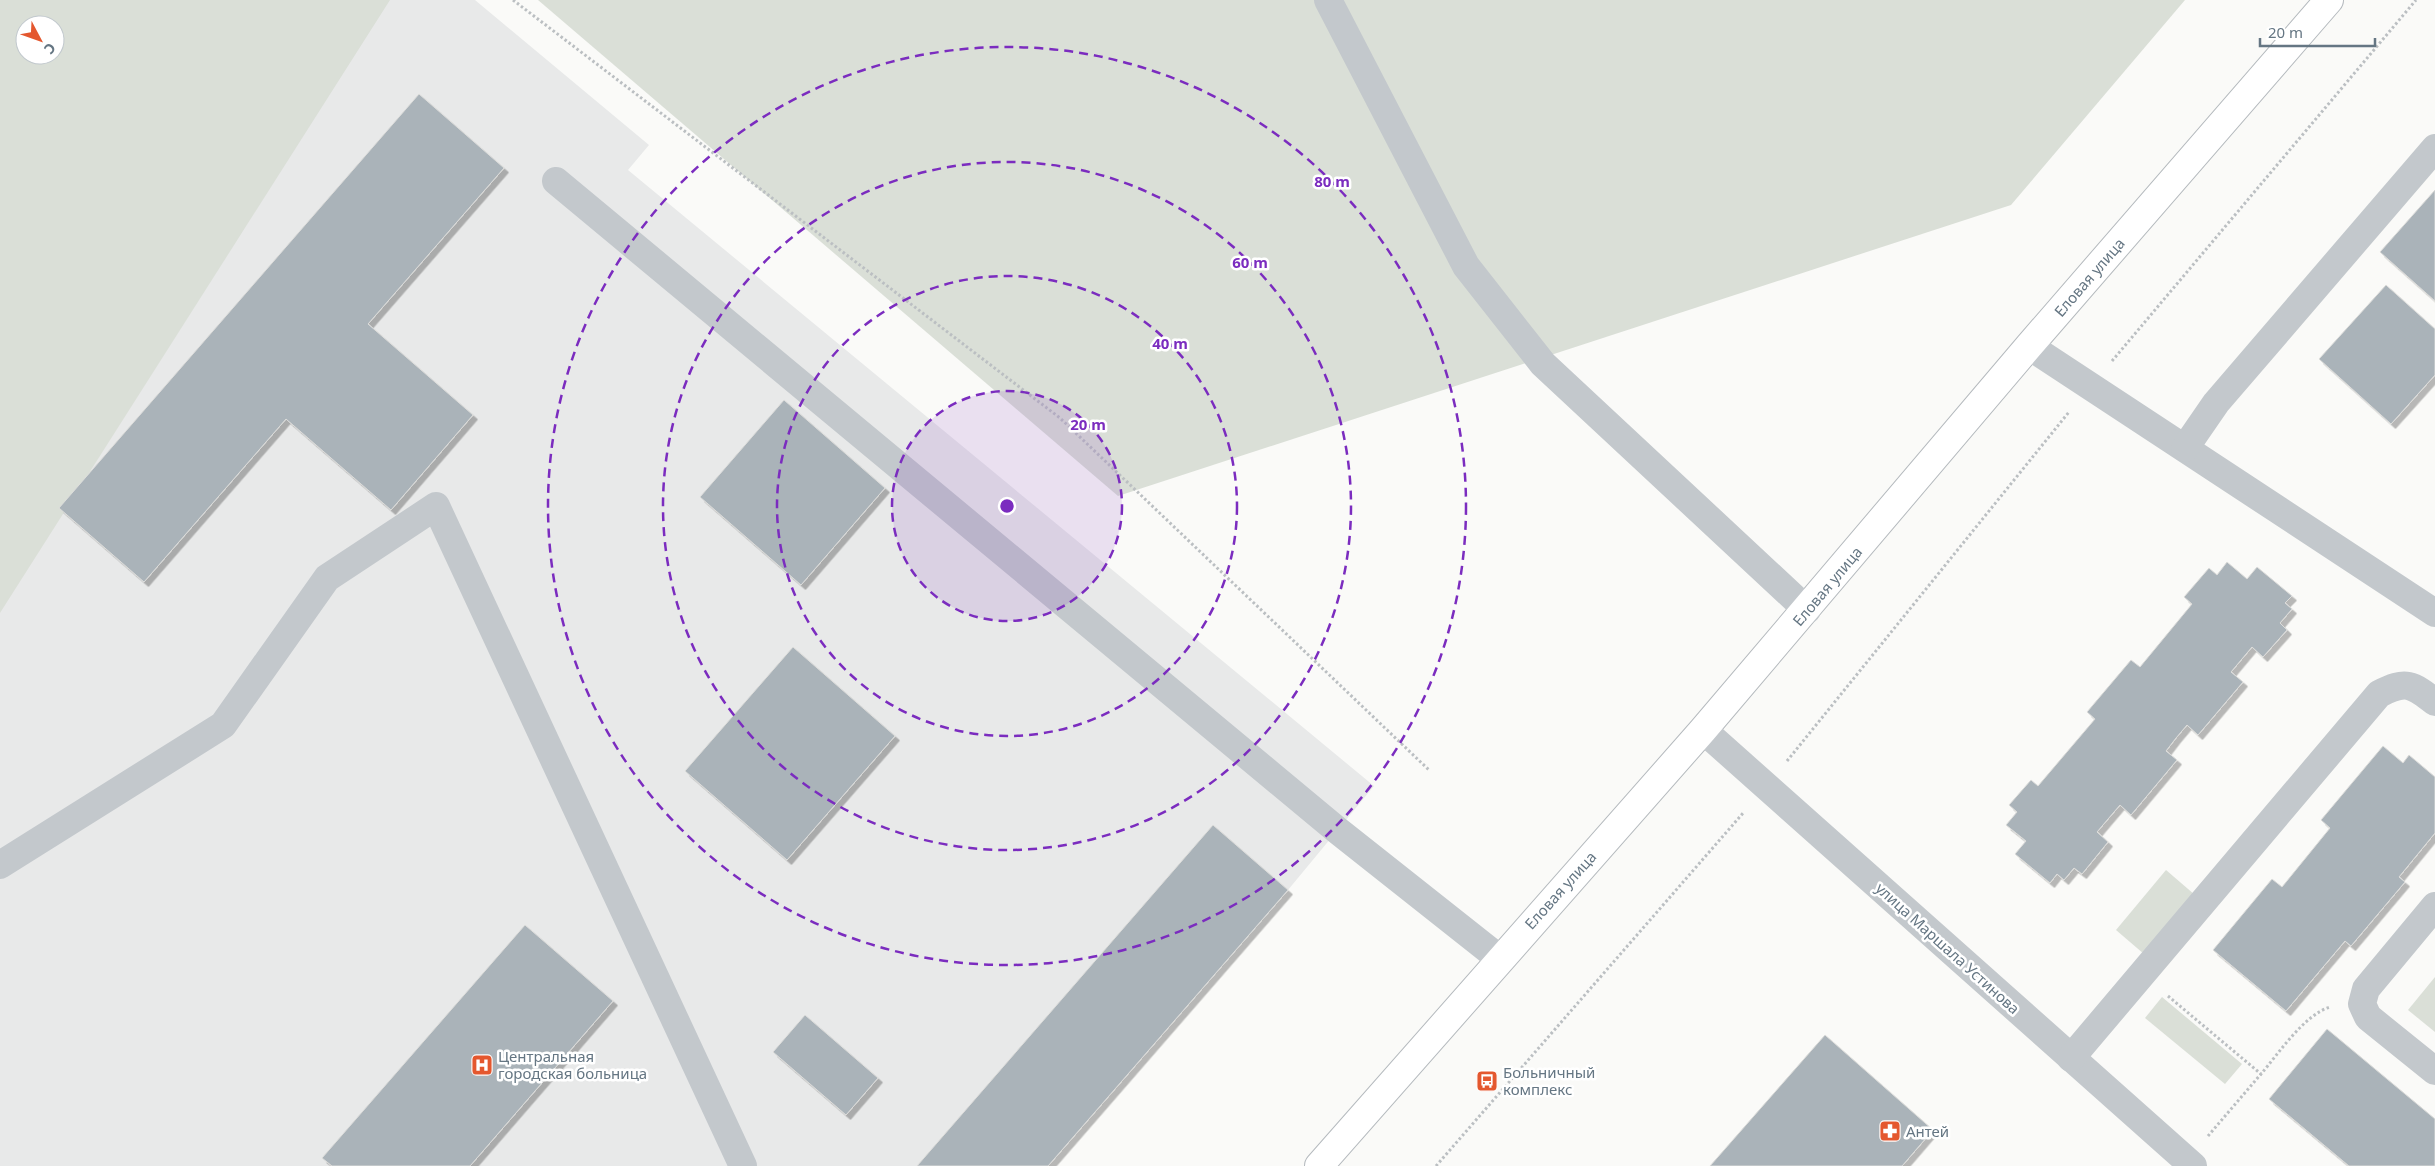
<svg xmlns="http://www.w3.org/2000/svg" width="2435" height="1166" viewBox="0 0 2435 1166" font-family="'Noto Sans',sans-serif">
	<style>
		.built { fill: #e8e9e9; fill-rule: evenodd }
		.green { fill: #dadfd7; fill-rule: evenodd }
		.building { fill: #aab3b9; stroke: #dcdcda; filter: url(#shadow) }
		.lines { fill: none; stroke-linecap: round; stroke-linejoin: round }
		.major-casing { stroke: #b5babe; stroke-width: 30 }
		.path { stroke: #bbbfc2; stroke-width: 3; stroke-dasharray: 2.5 2.5; stroke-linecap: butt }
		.minor { stroke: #c3c8cc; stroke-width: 28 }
		.major { stroke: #fff; stroke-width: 28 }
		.ring { fill: none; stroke: #7b2cbf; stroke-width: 2.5; stroke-dasharray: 9 6 }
		.labels { text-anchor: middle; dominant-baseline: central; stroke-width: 5; stroke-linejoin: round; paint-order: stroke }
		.street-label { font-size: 15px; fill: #657683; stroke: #fff }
		.poi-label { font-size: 15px; fill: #657683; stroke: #fff; text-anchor: start }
		.centre { fill: #7b2cbf; stroke: #fff; stroke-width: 2.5 }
		.ring-label { font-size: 15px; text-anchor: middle; font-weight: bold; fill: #7b2cbf; stroke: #fff; stroke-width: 5; stroke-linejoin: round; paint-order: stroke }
	</style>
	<defs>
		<filter id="shadow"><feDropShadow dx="4.5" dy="4.5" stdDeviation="0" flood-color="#0004"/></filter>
	</defs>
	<rect width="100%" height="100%" fill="#fafaf8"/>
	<!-- built -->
	<path class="built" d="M0,0h475l174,145 -21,25 746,616 -86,104 -240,276h-1048zM25,25h30v30h-30z"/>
	<!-- green -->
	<g class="green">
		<path d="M0,0h390l-390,613zM25,25h30v30h-30z"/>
		<path d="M538,0h1647l-174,205 -893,291z"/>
		<path d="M2166,870l29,25 -51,59 -28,-24z"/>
		<path d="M2435,977v55l-27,-22z"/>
		<path d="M2162,997l80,67 -17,20 -80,-66z"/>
	</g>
	<!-- building -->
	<g class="building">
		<path d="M419,94l85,74 -136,156 105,91 -82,95 -105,-91 -142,163 -85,-74z"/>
		<path d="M2435,190v111l-55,-49z"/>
		<path d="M2386,285l49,44v46l-44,49 -72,-65z"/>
		<path d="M784,400l101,88 -84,97 -101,-88z"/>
		<path d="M2227,562l20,17 10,-12 35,29 -7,7 7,6 -12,14 7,7 -24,27 -11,-10 -21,25 12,10 -45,53 -11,-10 -11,13 -10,13 11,9 -46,55 -11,-10 -12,14 -11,13 11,10 -26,32 -8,-6 -10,12 -7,-6 -7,9 -35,-29 11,-13 -20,-16 11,-13 -8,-7 22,-25 7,6 57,-67 -8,-7 44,-52 9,7 52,-63 -8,-7 25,-29 8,7z"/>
		<path d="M793,647l102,89 -108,124 -102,-89z"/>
		<path d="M2383,746l20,17 6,-8 26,22v56l-36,44 6,5 -54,64 -6,-5 -59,70 -73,-61 59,-71 10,8 48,-59 -9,-8z"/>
		<path d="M1213,825l75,65 -240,276h-131z"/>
		<path d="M525,925l88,76 -143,165h-138l-10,-8z"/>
		<path d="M805,1015l73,63 -32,37 -73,-63z"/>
		<path d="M2327,1029l108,90v47h-86l-80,-67z"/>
		<path d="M1825,1035l108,95 -31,36h-192z"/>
	</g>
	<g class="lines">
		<!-- major casing -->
		<g class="major-casing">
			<path id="major" d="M1319,1166l384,-436 326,-384 300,-346"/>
		</g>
		<!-- path -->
		<g class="path">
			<path d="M513,0l547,418 369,352"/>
			<path d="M2112,361l304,-361"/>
			<path d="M1787,761l282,-349"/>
			<path d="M2168,996l93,78c18,-21 43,-59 69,-67"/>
			<path d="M2208,1136l53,-62"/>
			<path d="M1436,1166l308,-354"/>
		</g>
		<!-- minor -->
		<g class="minor">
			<path d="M1328,0l138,266 77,98 264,246"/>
			<path d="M556,181l781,649 163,129"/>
			<path d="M2029,346l406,267"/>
			<path d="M2185,448l31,-45 219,-255"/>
			<path d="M1703,730l490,436"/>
			<path d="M0,865l223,-140 104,-147 109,-72 307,660"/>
			<path d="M2435,906l-69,83 -4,15 6,13 67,54"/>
			<path d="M2071,1058l308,-364c27,-14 33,-10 56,8"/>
		</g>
		<!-- major -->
		<use href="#major" class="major"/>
	</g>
	<!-- distance rings -->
	<circle cx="1007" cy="506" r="115" fill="#7b2cbf" fill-opacity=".12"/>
	<g class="ring">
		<circle cx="1007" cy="506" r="115"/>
		<circle cx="1007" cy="506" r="230"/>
		<circle cx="1007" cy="506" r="344"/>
		<circle cx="1007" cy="506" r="459"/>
	</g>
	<!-- icons -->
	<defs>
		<g id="hospital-square" transform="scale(1.125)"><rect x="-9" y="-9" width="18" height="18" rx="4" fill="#e4572e" stroke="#fff"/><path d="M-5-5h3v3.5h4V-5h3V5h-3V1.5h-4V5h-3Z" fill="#fff"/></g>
		<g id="bus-square" transform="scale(1.125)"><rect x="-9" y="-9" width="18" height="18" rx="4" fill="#e4572e" stroke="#fff"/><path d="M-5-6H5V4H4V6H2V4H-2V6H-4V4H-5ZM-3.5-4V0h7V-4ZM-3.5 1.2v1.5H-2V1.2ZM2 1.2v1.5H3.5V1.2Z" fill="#fff"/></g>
		<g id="pharmacy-square" transform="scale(1.125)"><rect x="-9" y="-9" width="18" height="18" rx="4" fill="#e4572e" stroke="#fff"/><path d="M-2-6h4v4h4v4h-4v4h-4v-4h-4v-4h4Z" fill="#fff"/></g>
	</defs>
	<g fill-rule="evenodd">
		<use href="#hospital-square" x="482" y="1065"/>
		<use href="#bus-square" x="1487" y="1081"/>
		<use href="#pharmacy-square" x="1890" y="1131"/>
	</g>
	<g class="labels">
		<!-- street labels -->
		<g class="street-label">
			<text transform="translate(2089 277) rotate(-49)">Еловая улица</text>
			<text transform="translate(1827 586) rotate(-50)">Еловая улица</text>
			<text transform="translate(1560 890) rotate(-48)">Еловая улица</text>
			<text transform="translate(1948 948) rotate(42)">улица Маршала Устинова</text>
		</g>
		<!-- poi labels -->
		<g class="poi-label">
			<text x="498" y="1056">Центральная<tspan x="498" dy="17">городская больница</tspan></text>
			<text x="1503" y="1072">Больничный<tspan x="1503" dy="17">комплекс</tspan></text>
			<text x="1906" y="1131">Антей</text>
		</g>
	</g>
	<circle cx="1007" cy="506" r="8" class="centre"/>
	<g class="ring-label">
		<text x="1332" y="187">80 m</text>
		<text x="1250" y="268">60 m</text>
		<text x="1170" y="349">40 m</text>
		<text x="1088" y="430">20 m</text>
	</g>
	<!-- north arrow -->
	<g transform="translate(40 40) rotate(131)"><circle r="24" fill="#ffffff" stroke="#c1c8cd"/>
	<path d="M0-4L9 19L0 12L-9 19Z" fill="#e4572e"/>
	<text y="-8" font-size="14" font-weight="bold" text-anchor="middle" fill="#657683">С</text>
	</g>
	<!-- scale -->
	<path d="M2260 38v8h115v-8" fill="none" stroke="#657683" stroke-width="2.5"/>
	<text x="2268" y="38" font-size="15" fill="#657683" stroke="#ffffff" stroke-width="4" paint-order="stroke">20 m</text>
</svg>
